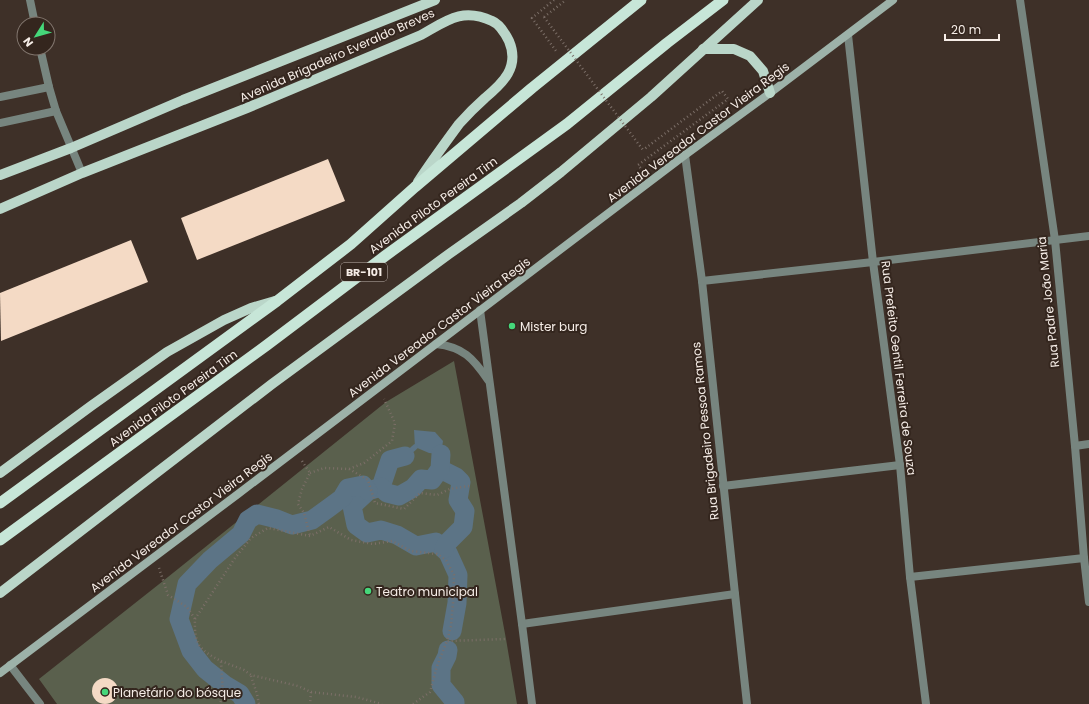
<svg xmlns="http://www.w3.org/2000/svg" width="1089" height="704" viewBox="0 0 1089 704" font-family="Poppins,sans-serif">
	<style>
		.green { fill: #5a604d }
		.water { fill: #5c7486 }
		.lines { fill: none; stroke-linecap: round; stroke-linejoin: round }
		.stream { stroke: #5c7486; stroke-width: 5.5 }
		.canal { stroke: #5c7486; stroke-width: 19 }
		.building { fill: #f4dac5 }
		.path { stroke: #7c6f68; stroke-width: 2.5; stroke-dasharray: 1 3; stroke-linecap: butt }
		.service { stroke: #77857f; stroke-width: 8 }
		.minor { stroke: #77857f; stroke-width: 8 }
		.tertiary { stroke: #77857f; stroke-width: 8 }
		.secondary { stroke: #9db2a9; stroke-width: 8 }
		.primary { stroke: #bad6c9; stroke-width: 10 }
		.trunk { stroke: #c7e6d8; stroke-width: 11 }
		.path-bridge { stroke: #7c6f68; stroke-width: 2.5; stroke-dasharray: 1 3; stroke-linecap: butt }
		.poi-dot { fill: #45d77a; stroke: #34261e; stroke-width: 1.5 }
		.labels { text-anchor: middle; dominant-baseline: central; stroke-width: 4; stroke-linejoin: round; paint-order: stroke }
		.shield { fill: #34261e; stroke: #bcb1ab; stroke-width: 1 }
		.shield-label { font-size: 11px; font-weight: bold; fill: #f6ede7 }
		.street-label { font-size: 12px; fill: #f6ede7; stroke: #34261e }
		.poi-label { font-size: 12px; fill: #f6ede7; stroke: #34261e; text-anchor: start }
	</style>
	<rect width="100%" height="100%" fill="#3e3028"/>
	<!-- green -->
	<path class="green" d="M454,361l52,278 11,65h-460l-18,-25 124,-98 223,-179z"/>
	<!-- water -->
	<path class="water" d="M414,430l21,2 8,9 -2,13 -12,-1 -14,-6z"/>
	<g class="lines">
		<!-- stream -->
		<path class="stream" d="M405,456l10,-9"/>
		<!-- canal -->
		<g class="canal">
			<path d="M405,456l-15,4 -9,27 -13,4 -16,15 4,19 11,8 14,-3 16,5 19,11 20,-4 12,11 10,22 -1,28 -5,28"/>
			<path d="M440,469l16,8 5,5 -3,18 7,11 -2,16 -16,16 -3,6"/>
			<path d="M381,487l6,6 12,3 14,-8 8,-9 11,1 8,-11 1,-15"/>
			<path d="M448,650l-1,6 -6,12v17l14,17v2"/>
			<path d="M246,704l-6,-10 -15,-9 -20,-16 -14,-18 -12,-32 8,-35 23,-24 31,-26 7,-14 9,-6 20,5 15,6 20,-5 18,-13 12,-9 6,-10 15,-3 5,6"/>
		</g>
	</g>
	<!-- building -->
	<g class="building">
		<path d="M328,159l17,42 -148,59 -16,-42z"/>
		<path d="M131,240l17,42 -147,59 -1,-48z"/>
		<circle cx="105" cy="691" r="13"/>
	</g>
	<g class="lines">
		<!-- path -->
		<g class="path">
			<path d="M554,0l-22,18 24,33"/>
			<path d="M544,17l22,-17"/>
			<path d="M643,171l-5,-6 90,-66 -6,-8 -79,59"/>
			<path d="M302,461l8,12 -8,16 -4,15 6,9 6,23"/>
			<path d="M349,469l19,11 7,23 29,6 16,-16 17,2 13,-6 19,-3"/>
			<path d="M310,473l14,-5 25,1 15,-6 28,-22 3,-18 -11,-24"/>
			<path d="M159,568l9,27 19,12 8,12c-1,25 4,31 26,42l2,33 -3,10"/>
			<path d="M195,619l40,-61 16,-20 17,-10 42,8 19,-9 22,13 22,4 19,-3 19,10 26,3 9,6 8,15 -1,28 -2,23 -4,15 59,-2"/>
			<path d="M221,661l23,9 7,5 47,11 13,6 -1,12"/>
			<path d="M251,676l6,18 2,10"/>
			<path d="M311,692l45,5 26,7"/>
			<path d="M413,704l17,-12 7,-26 10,-25"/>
		</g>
		<!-- service -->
		<path class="service" d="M10,665l30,39"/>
		<!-- minor -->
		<g class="minor">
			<path d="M1020,0l35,240 20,206 9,112 5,44"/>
			<path d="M848,35l25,227 27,203 10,112 16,127"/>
			<path d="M685,155l17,126 33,313 12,110"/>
			<path d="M702,281l171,-19 216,-26"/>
			<path d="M1075,446l14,-2"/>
			<path d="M723,486l177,-21"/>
			<path d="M910,577l174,-19"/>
			<path d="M522,624l213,-30"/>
		</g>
		<!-- tertiary -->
		<g class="tertiary">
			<path d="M30,0l5,24"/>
			<path d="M40,48l9,39 7,24 26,62"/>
			<path d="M0,97l49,-10"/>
			<path d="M0,123l56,-12"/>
			<path d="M480,310l42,314 10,80"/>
			<path d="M436,344c27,3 37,14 52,36"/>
		</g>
		<!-- secondary -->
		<path class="secondary" d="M0,673l238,-179 447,-339 85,-62 123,-93"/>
		<!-- primary -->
		<g class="primary">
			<path d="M703,49h31l16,7 13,15 7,22"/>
			<path d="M0,175l71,-27 112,-48 252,-100"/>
			<path d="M0,209l82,-36 165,-65 174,-73c25,-14 41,-28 71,-14 8,3 13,12 17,20 11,26 -6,42 -24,57 -9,8 -18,17 -26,26 -14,19 -28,38 -41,58"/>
			<path d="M0,473l91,-67 76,-54 57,-32 27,-12 24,-7"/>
			<path d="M0,593l272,-209 177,-130 72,-51 40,-31 90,-75 107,-97"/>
		</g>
		<!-- trunk -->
		<g class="trunk">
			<path d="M0,503l277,-202 74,-57 64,-57 117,-99 109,-88"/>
			<path d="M0,540l267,-195 118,-89 182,-132 100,-81 56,-43"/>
		</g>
		<!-- path-bridge -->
		<path class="path-bridge" d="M544,17l99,133"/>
	</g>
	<!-- markers -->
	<g class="poi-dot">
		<circle cx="512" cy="326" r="4"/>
		<circle cx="368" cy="591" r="4"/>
		<circle cx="105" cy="692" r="4"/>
	</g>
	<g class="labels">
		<!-- shield labels -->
		<rect class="shield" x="341" y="263" width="46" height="18" rx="3"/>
		<g class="shield-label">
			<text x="364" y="272">BR-101</text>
		</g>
		<!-- street labels -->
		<g class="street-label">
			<text transform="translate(337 55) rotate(-24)">Avenida Brigadeiro Everaldo Breves</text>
			<text transform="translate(698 132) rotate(-37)">Avenida Vereador Castor Vieira Regis</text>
			<text transform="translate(433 205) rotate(-36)">Avenida Piloto Pereira Tim</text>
			<text transform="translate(1048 302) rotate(-96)">Rua Padre João Maria</text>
			<text transform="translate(439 327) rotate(-37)">Avenida Vereador Castor Vieira Regis</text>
			<text transform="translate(899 368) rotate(83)">Rua Prefeito Gentil Ferreira de Souza</text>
			<text transform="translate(173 398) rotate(-36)">Avenida Piloto Pereira Tim</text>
			<text transform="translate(705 431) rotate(-96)">Rua Brigadeiro Pessoa Ramos</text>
			<text transform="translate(181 522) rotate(-37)">Avenida Vereador Castor Vieira Regis</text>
		</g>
		<!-- poi labels -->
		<g class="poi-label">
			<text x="520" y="326">Mister burg</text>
			<text x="376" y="591">Teatro municipal</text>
			<text x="113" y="692">Planetário do bósque</text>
		</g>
	</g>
	<!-- north arrow -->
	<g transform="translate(36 36) rotate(233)"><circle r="19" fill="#34261e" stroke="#82766e"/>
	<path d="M0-3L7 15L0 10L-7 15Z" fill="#45d77a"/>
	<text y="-6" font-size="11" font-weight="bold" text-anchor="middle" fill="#f6ede7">N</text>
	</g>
	<!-- scale -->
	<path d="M945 34v6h54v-6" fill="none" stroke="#f6ede7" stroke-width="2"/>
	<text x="951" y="34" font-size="12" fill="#f6ede7" stroke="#34261e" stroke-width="3" paint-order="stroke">20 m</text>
</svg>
